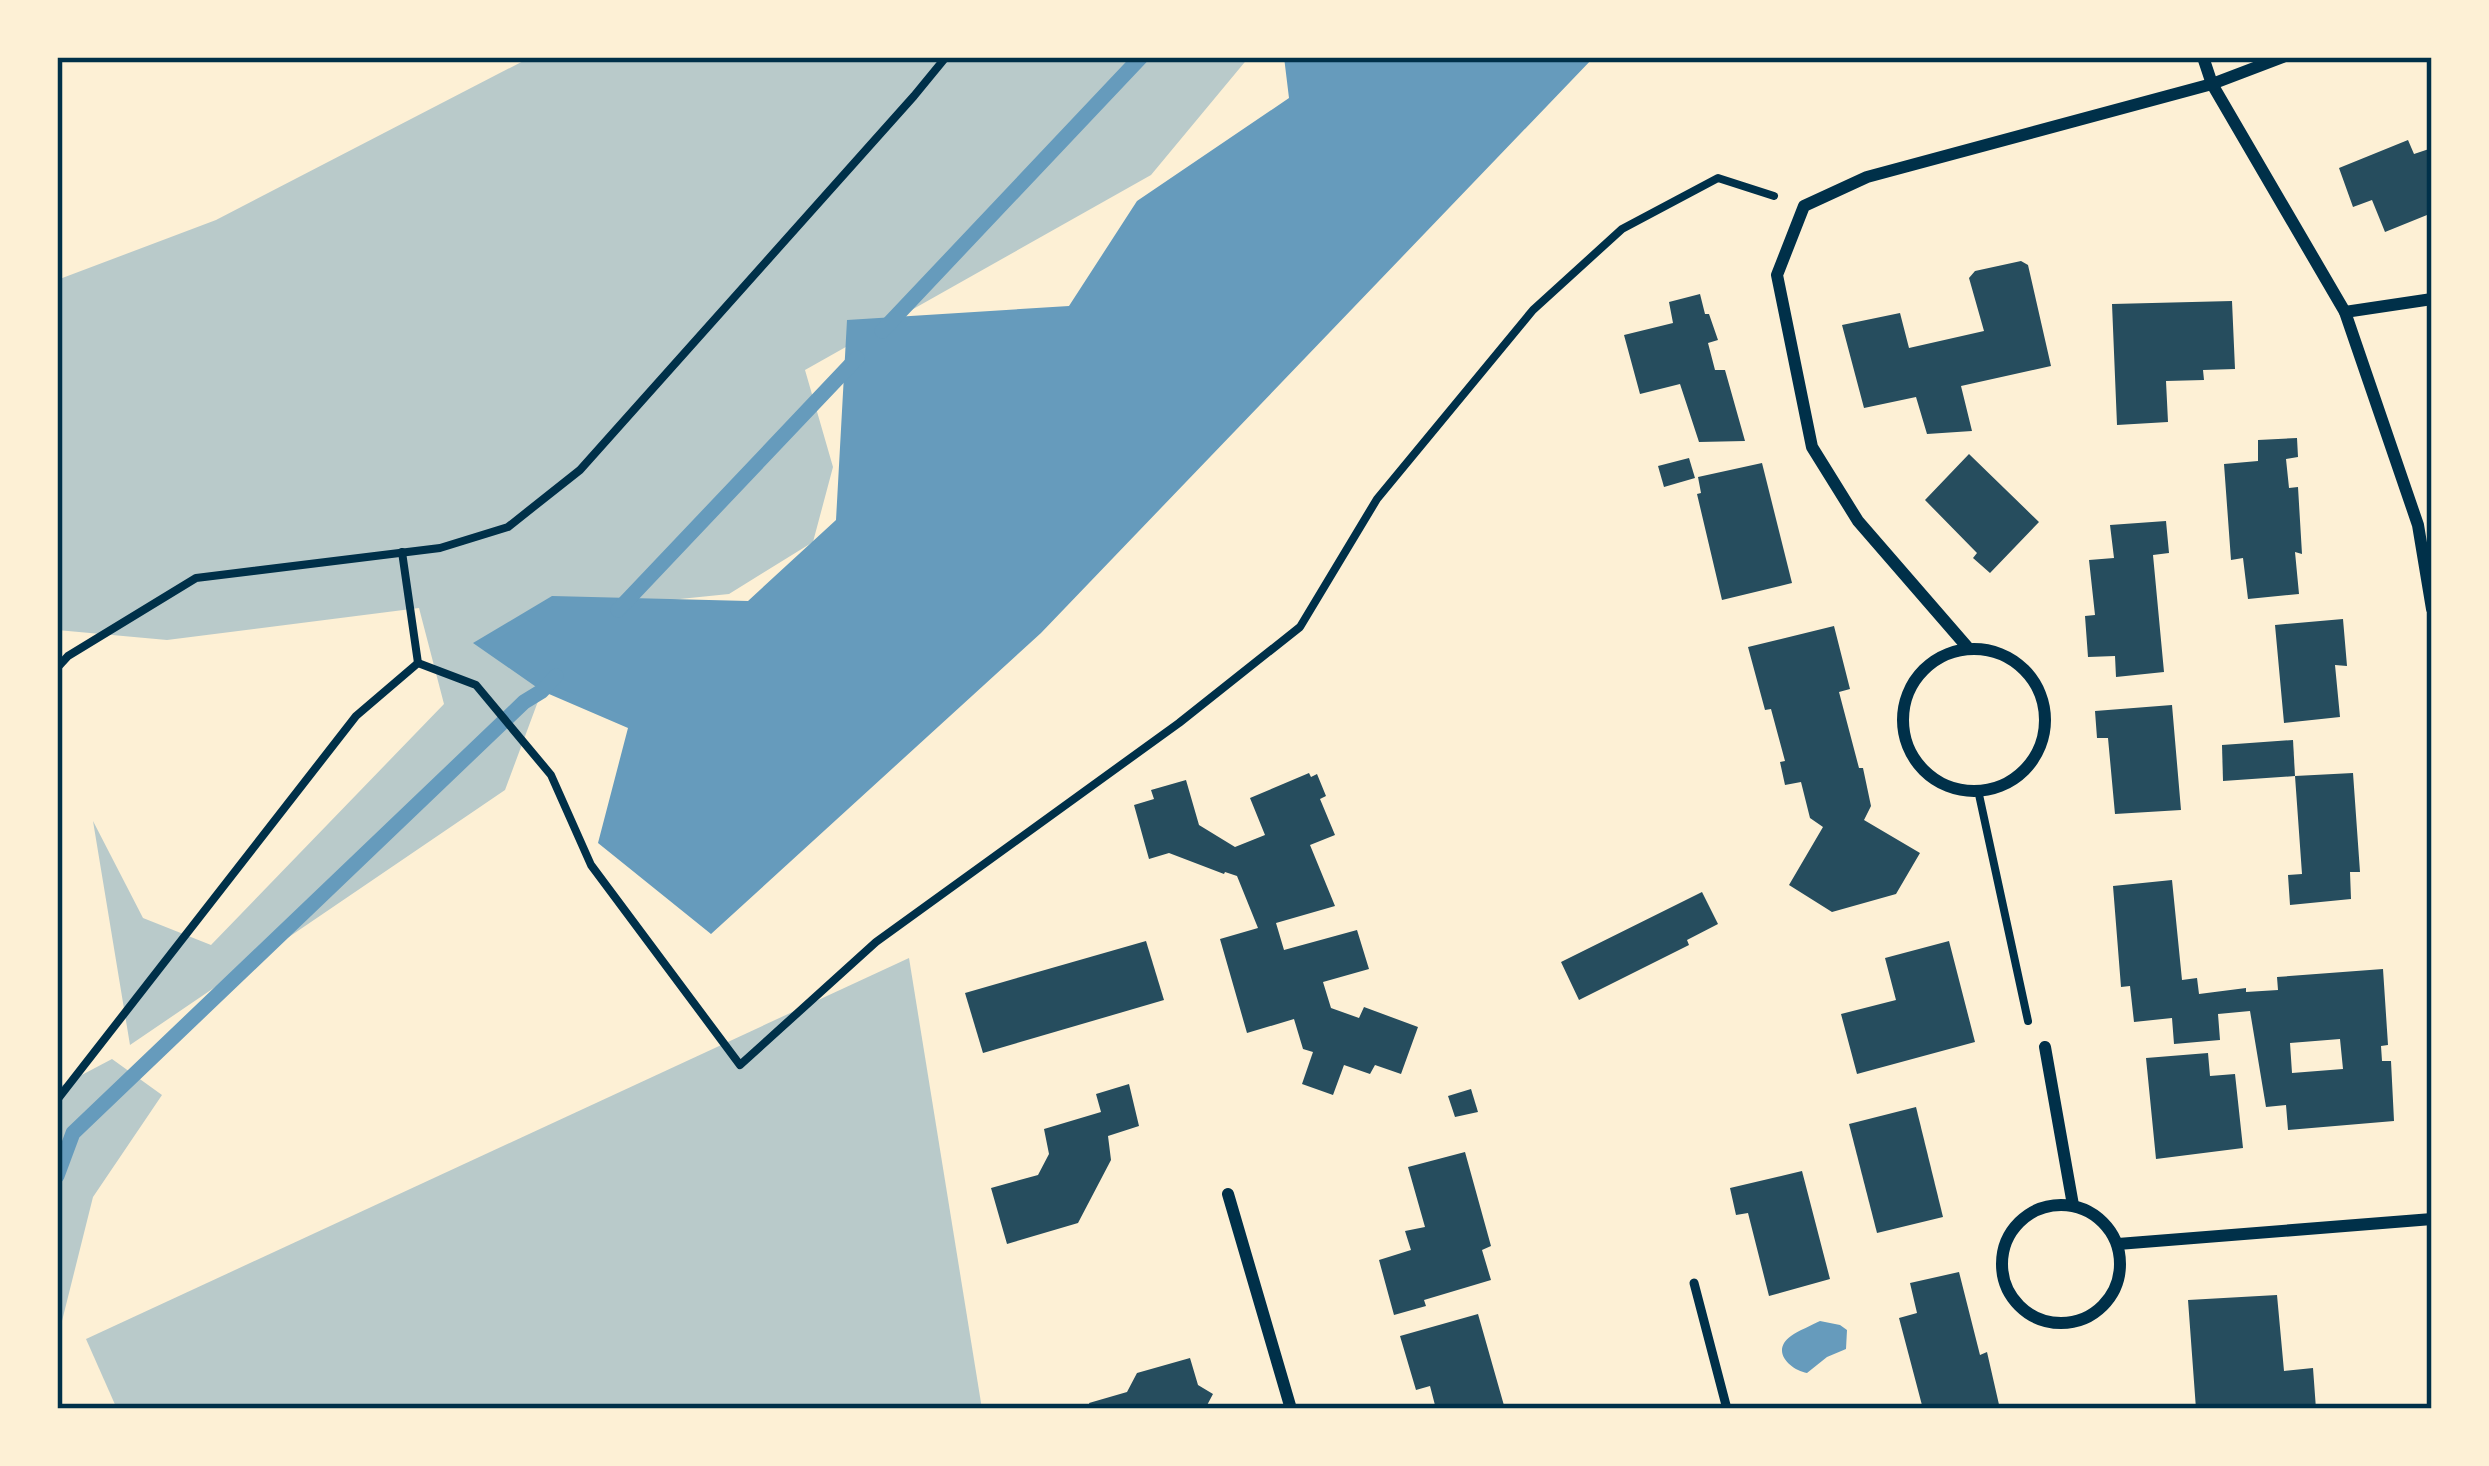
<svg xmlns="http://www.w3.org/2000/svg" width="2489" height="1466" viewBox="0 0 2489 1466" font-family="'PT Sans Narrow',sans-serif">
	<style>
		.green { fill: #b9caca }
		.water { fill: #669bbc }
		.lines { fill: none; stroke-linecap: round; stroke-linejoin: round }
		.stream { stroke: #669bbc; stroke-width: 15 }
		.building { fill: #264d5e; fill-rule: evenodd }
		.path { stroke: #003049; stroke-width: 8 }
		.service { stroke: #003049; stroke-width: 9 }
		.minor { stroke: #003049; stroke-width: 12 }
		.neatline { fill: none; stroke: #003049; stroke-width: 4.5 }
	</style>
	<rect width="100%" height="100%" fill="#fdf0d5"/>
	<!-- green -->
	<g class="green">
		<path d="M531,57h718l-98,118 -346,195 28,97 -20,75 -84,52 -157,16 -67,180 -375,255 -37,-224 50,97 68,27 233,-241 -25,-96 -252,32 -110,-10v-350l159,-60z"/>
		<path d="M909,958l73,451h-865l-31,-70z"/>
		<path d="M112,1059l50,36 -69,102 -36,144v-253z"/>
	</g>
	<!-- water -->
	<g class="water">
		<path d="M1284,57h310l-553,576 -330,301 -113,-91 30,-115 -86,-37 -69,-48 79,-47 196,5 88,-81 11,-200 222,-14 68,-105 152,-103z"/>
		<path d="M1820,1321l20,4 7,5 -1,19 -19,8 -20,16c-17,-3 -37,-22 -16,-37 7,-5 21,-11 29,-15z"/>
	</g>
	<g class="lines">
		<!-- stream -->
		<g class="stream">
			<path d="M882,331l259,-274"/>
			<path d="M618,610l239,-252"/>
			<path d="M57,1176l16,-43 451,-431 18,-11 14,-15"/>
		</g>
	</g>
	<!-- building -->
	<g class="building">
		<path d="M2408,140l6,14 18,-6v73l-5,-6 -42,17 -13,-32 -19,7 -14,-39z"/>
		<path d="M2021,261l7,4 23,101 -90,20 11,45 -45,3 -11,-37 -52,11 -22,-83 58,-12 9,35 75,-17 -15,-53 6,-7z"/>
		<path d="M1700,294l5,20h4l9,26 -10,3 7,27h10l20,71 -46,1 -19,-58 -40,10 -16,-59 49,-12 -4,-21z"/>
		<path d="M2232,301l3,68 -32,1 1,10 -38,1 2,41 -51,3 -5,-121z"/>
		<path d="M2297,438l1,19 -12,2 3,29 9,-1 4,67 -7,-2 4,42 -51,5 -5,-41 -12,2 -7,-96 34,-3v-21z"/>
		<path d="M1969,454l70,68 -49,51 -17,-15 4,-5 -52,-53z"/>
		<path d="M1689,458l6,20 -31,9 -6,-21z"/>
		<path d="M1762,463l30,120 -70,17 -25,-106 4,-1 -3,-16z"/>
		<path d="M2166,521l3,32 -16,2 11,117 -48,5 -1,-21 -27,1 -3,-41 10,-1 -6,-55 25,-2 -4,-33z"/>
		<path d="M2343,619l4,47 -12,-1 5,52 -56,6 -9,-98z"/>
		<path d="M1834,626l16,63 -11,3 20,76h4l8,38 -7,14 56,33 -24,41 -64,18 -43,-27 34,-58 -13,-9 -9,-36 -16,3 -5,-23 5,-1 -14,-52 -6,1 -17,-63z"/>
		<path d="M2172,705l9,105 -66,4 -7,-76h-11l-2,-27z"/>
		<path d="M2293,740l2,36 -72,5 -1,-36z"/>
		<path d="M1309,773l2,4 6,-3 9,22 -6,3 15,36 -25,10 25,61 -59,17 8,27 73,-20 12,39 -46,13 8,26 28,10 5,-11 54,20 -17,47 -26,-9 -5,9 -26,-9 -11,30 -31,-11 11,-32 -10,-3 -9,-30 -47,14 -27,-94 38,-11 -21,-52 -12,-4 -1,2 -55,-21 -20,6 -15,-54 20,-6 -3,-9 35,-10 13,45 36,22 30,-12 -15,-37z"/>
		<path d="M2353,773l7,99h-10l1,27 -61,6 -2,-30 14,-1 -7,-98z"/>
		<path d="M2172,880l10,100 15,-2 2,16 47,-6v4l32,-2 -1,-13 106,-8 5,76 -7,1 1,15h9l3,60 -106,9 -2,-25 -20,2 -16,-96 -32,3 2,26 -46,4 -2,-26 -38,4 -4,-36 -9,1 -8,-101zM2340,1039l3,30 -51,4 -2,-30z"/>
		<path d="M1702,892l16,32 -31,16 2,5 -110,55 -18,-38z"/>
		<path d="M1146,941l18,59 -181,53 -18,-60z"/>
		<path d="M1949,941l26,101 -118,32 -16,-60 55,-14 -11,-42z"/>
		<path d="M2208,1053l2,23 25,-2 8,74 -87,11 -10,-101z"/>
		<path d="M1129,1084l10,42 -31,10 3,24 -33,63 -71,21 -16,-56 47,-13 11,-21 -5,-25 57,-17 -5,-18z"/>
		<path d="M1471,1089l7,23 -23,5 -7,-21z"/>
		<path d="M1916,1107l27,110 -66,16 -28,-109z"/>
		<path d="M1465,1152l26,94 -9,4 9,30 -67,20 2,6 -32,9 -15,-55 32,-10 -6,-19 20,-4 -17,-60z"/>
		<path d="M1802,1171l28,108 -61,17 -21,-83 -12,2 -6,-27z"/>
		<path d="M1959,1272l21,83 7,-3 13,57h-77l-24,-91 18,-5 -7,-30z"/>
		<path d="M2277,1295l7,76 29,-3 3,41h-120l-8,-109z"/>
		<path d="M1478,1314l27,95h-69l-6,-23 -14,4 -16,-54z"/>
		<path d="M1190,1358l8,27 15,9 -8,15h-114l-2,-6 38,-11 10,-19z"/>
	</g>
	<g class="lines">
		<!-- path -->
		<g class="path">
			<path d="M402,552l16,111"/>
			<path d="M57,668l11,-12 128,-78 244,-30 68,-21 72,-57 334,-374 32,-39"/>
			<path d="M1978,790l50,231"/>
			<path d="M57,1100l299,-384 62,-53 58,22 75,90 40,90 149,200 136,-123 303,-219 121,-96 77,-128 156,-189 89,-81 96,-51 56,18"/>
		</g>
		<!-- service -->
		<path class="service" d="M1694,1283l33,126"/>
		<!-- minor -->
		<g class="minor">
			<path d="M2203,57l9,27 133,228 73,213 14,84"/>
			<path d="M2345,312l87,-13"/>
			<path d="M1969,649l-111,-128 -46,-74 -35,-172 27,-69 63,-29 345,-93 71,-27"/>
			<circle cx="1974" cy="720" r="71"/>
			<path d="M2045,1047l28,158"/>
			<path d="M1228,1194l63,215"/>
			<circle cx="2061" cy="1264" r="59"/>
			<path d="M2118,1244l314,-25"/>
		</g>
	</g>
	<!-- border -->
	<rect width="2489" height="1466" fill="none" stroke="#fdf0d5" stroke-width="120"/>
	<rect x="60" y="60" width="2369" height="1346" class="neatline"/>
</svg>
